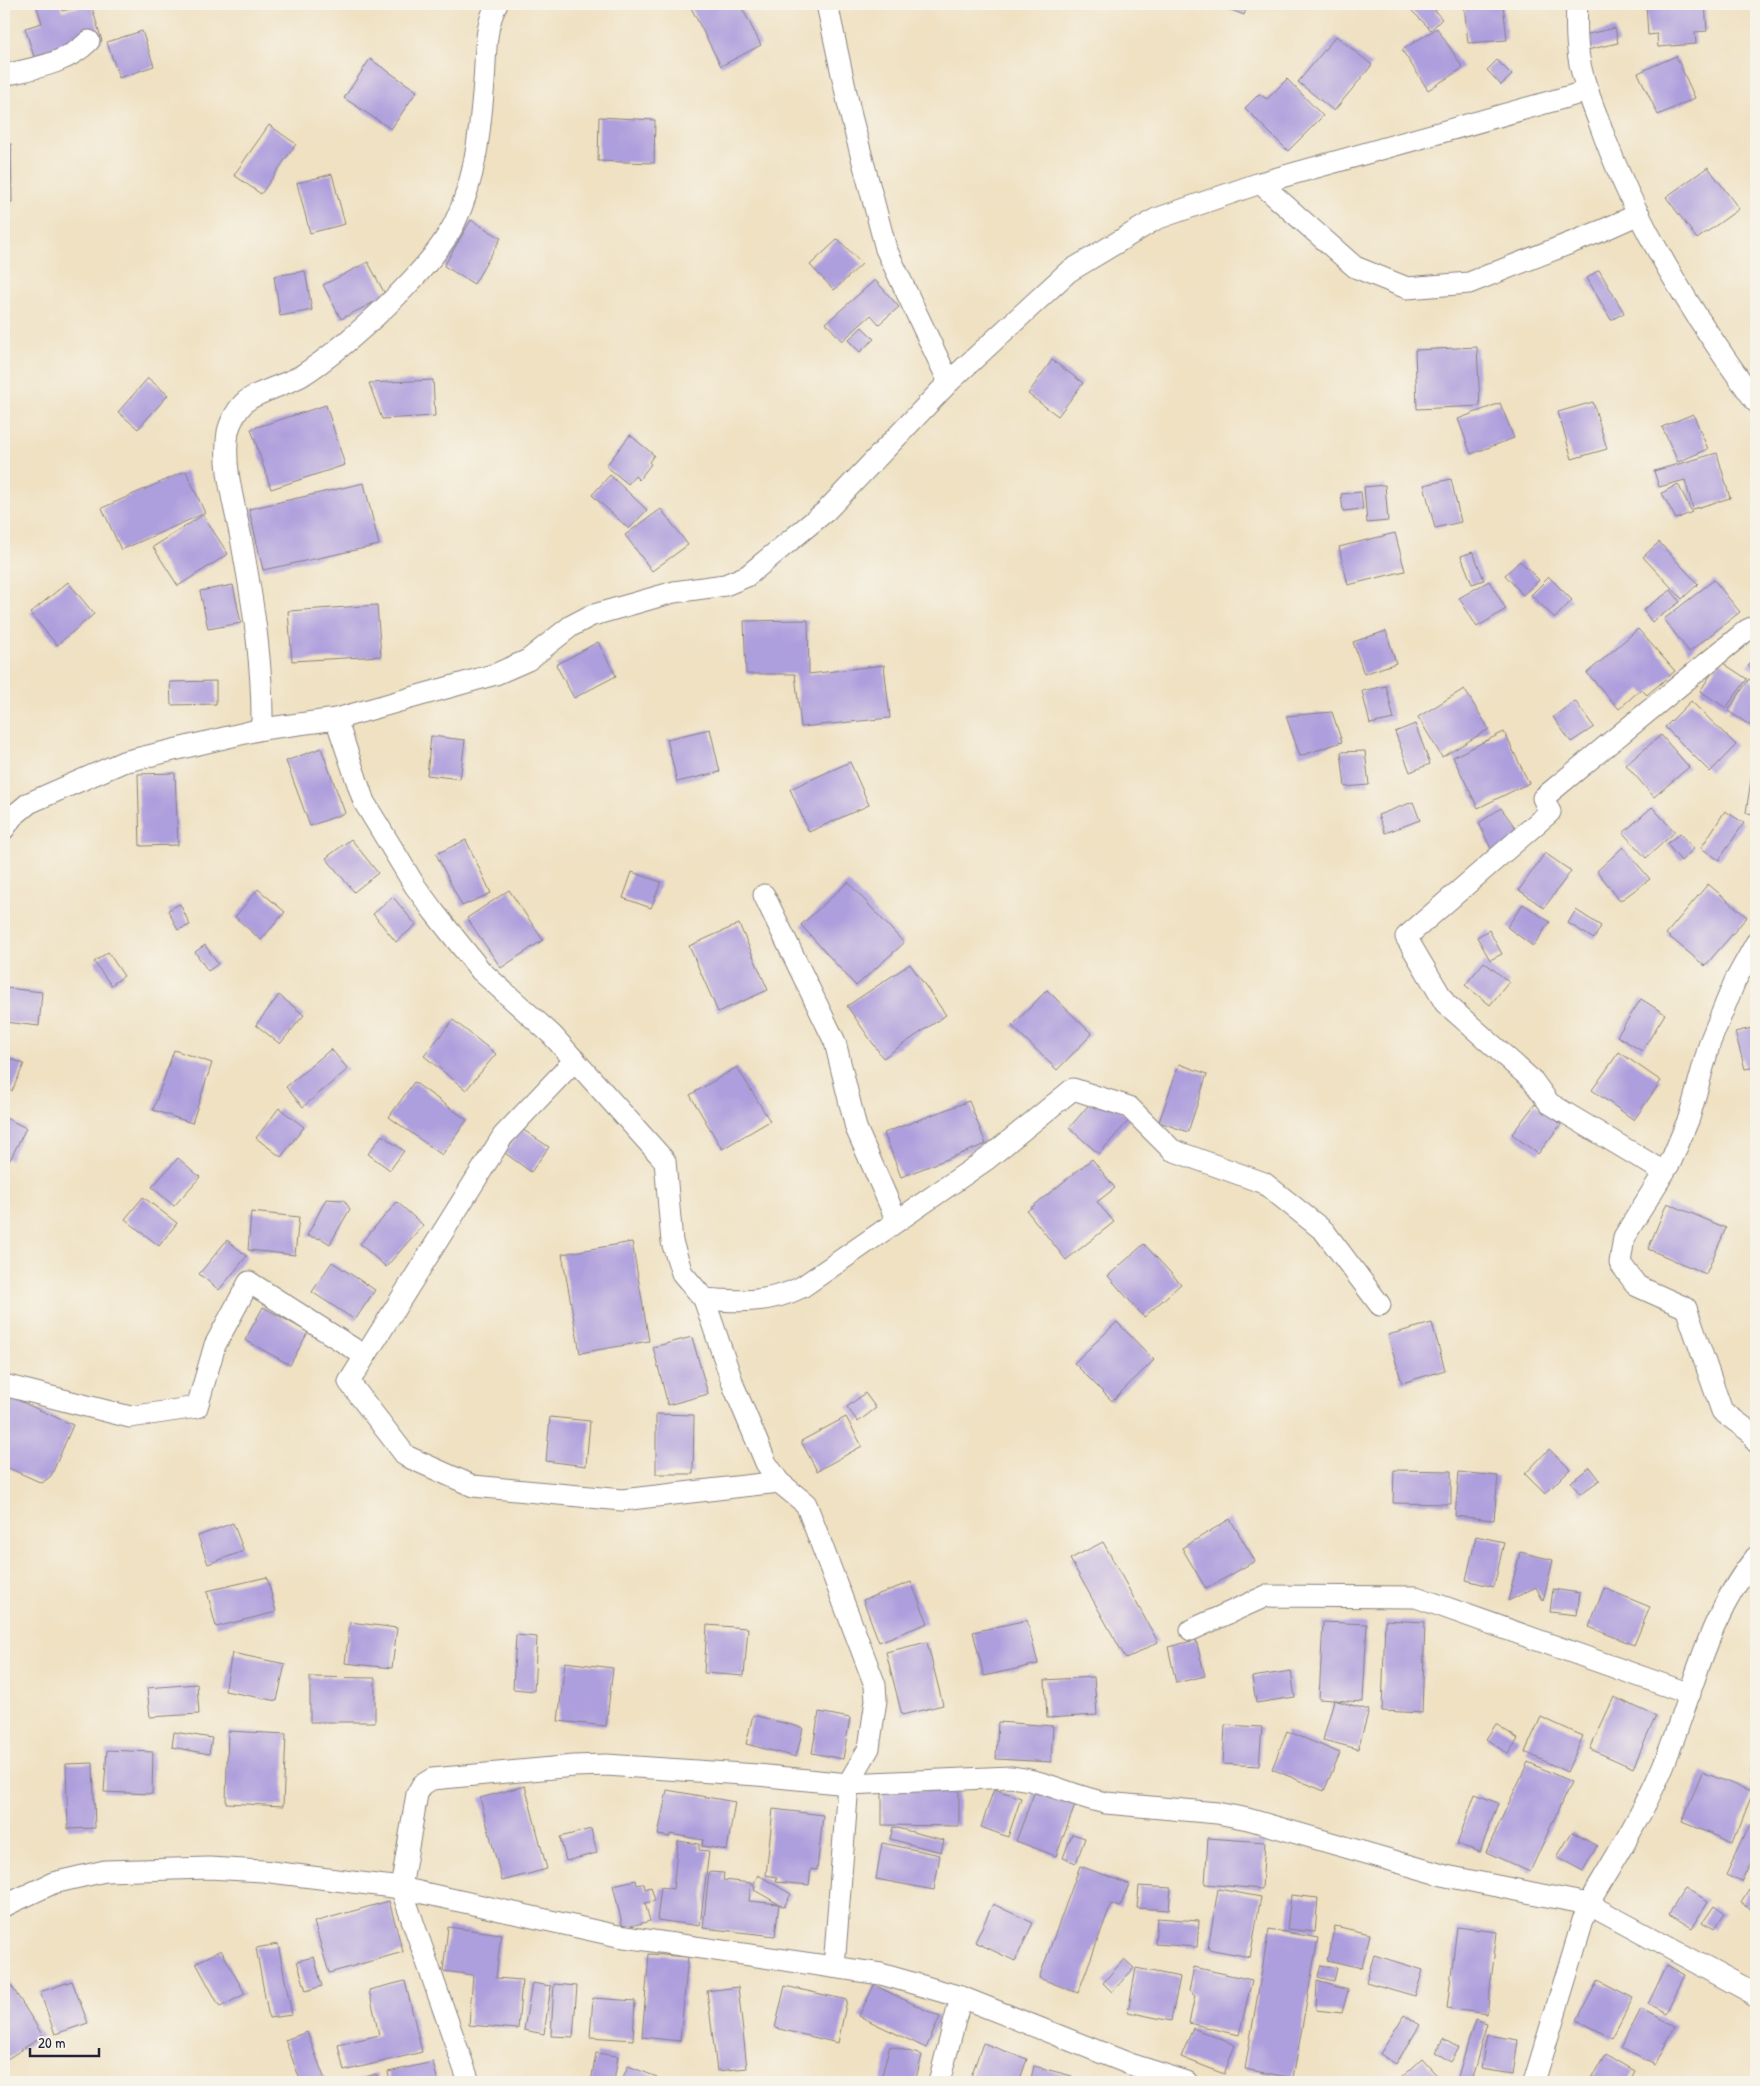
<svg xmlns="http://www.w3.org/2000/svg" width="1760" height="2086" viewBox="0 0 1760 2086" font-family="'Patrick Hand',sans-serif">
	<style>
		.building { fill: #ad9edd }
		.lines { fill: none; stroke-linecap: round; stroke-linejoin: round }
		.minor-casing { stroke: #88827e; stroke-width: 23 }
		.minor { stroke: #fff; stroke-width: 21 }
	</style>
	<rect width="100%" height="100%" fill="#f7f3e8"/>
	<filter id="ink" filterUnits="userSpaceOnUse"><feTurbulence type="fractalNoise" baseFrequency=".02" numOctaves="2"/><feDisplacementMap in="SourceGraphic" scale="10" xChannelSelector="R" yChannelSelector="G"/><feConvolveMatrix kernelMatrix="1 2 1 2 8 2 1 2 1" color-interpolation-filters="sRGB"/></filter>
	<filter id="wash" filterUnits="userSpaceOnUse"><feTurbulence type="fractalNoise" baseFrequency=".0096" numOctaves="4" result="noise"/><feDisplacementMap in="SourceGraphic" scale="20" xChannelSelector="R" yChannelSelector="G"/><feGaussianBlur stdDeviation="1.12" result="paint"/><feColorMatrix in="noise" values="0 0 0 0 0 0 0 0 0 0 0 0 0 0 0 0 0 1.4 0 .05"/><feComposite in="paint" operator="in"/></filter>
	<g filter="url(#wash)">
		<rect width="100%" height="100%" fill="#efe1c2"/>
		<g id="blocks">
			<!-- building -->
			<g class="building">
				<path d="M36,4h24l2,7 29,-7 11,37 -67,19 -10,-32 17,-5z"/>
				<path d="M689,4h51l21,41 -40,21z"/>
				<path d="M1216,4h32l-4,11z"/>
				<path d="M1405,4h37l-7,7 7,8 -11,11z"/>
				<path d="M1464,4h39l4,36 -39,3z"/>
				<path d="M1646,4h59l2,27 -12,1 1,12 -38,3 -1,-13 -9,1z"/>
				<path d="M1437,28l26,40 -35,22 -26,-40z"/>
				<path d="M1615,28l3,15 -31,7 -3,-15z"/>
				<path d="M142,31l12,35 -35,12 -12,-36z"/>
				<path d="M1336,36l36,29 -38,46 -36,-29z"/>
				<path d="M1676,56l19,42 -37,17 -20,-42z"/>
				<path d="M370,59l47,32 -26,38 -47,-31z"/>
				<path d="M1497,60l15,15 -11,10 -14,-15z"/>
				<path d="M1287,79l36,37 -35,35 -43,-43 14,-14 8,5z"/>
				<path d="M599,117l56,3 -1,43 -56,-2z"/>
				<path d="M269,125l27,19 -35,50 -27,-19z"/>
				<path d="M4,144h7l1,58h-8z"/>
				<path d="M1708,167l31,42 -42,30 -31,-42z"/>
				<path d="M332,174l13,50 -35,9 -13,-50z"/>
				<path d="M471,220l30,18 -27,46 -30,-18z"/>
				<path d="M838,239l24,25 -28,26 -24,-25z"/>
				<path d="M368,262l18,34 -45,23 -18,-34z"/>
				<path d="M1599,270l25,43 -13,7 -24,-42z"/>
				<path d="M305,271l7,39 -32,6 -6,-40z"/>
				<path d="M875,280l24,27 -20,17 -8,-9 -29,26 -16,-18z"/>
				<path d="M862,327l12,12 -14,13 -12,-12z"/>
				<path d="M1477,347l3,59 -63,3 -2,-59z"/>
				<path d="M1052,360l31,23 -25,33 -30,-22z"/>
				<path d="M148,378l20,17 -30,34 -20,-17z"/>
				<path d="M433,380l2,36 -53,3 -13,-36z"/>
				<path d="M1593,402l14,47 -35,10 -14,-47z"/>
				<path d="M1500,403l14,35 -43,16 -13,-35z"/>
				<path d="M326,405l19,60 -74,24 -20,-60z"/>
				<path d="M1693,414l15,35 -30,13 -16,-35z"/>
				<path d="M630,435l24,20 -5,7 2,2 -12,16 -4,-4 -7,8 -22,-18z"/>
				<path d="M1717,453l13,45 -37,11 -8,-29 -26,7 -5,-16z"/>
				<path d="M186,471l19,42 -84,37 -19,-42z"/>
				<path d="M610,475l37,35 -18,19 -37,-34z"/>
				<path d="M1451,479l10,43 -26,6 -11,-43z"/>
				<path d="M364,483l15,62 -116,25 -14,-61z"/>
				<path d="M1678,484l14,28 -16,7 -14,-26z"/>
				<path d="M1385,485l3,36 -21,2 -3,-36z"/>
				<path d="M1361,492l2,17 -20,2 -2,-17z"/>
				<path d="M661,509l27,36 -36,26 -27,-36z"/>
				<path d="M203,515l25,39 -50,32 -25,-39z"/>
				<path d="M1395,533l10,38 -57,14 -9,-38z"/>
				<path d="M1659,542l39,42 -16,15 -39,-42z"/>
				<path d="M1473,552l11,28 -12,4 -11,-28z"/>
				<path d="M1520,561l19,19 -16,15 -18,-20z"/>
				<path d="M1549,577l23,23 -17,18 -24,-23z"/>
				<path d="M1714,580l26,32 -51,40 -25,-33z"/>
				<path d="M1489,581l17,28 -29,18 -18,-29z"/>
				<path d="M68,582l26,32 -37,31 -27,-32z"/>
				<path d="M233,585l8,38 -33,6 -8,-38z"/>
				<path d="M1671,590l9,12 -28,20 -9,-12z"/>
				<path d="M377,605l4,51 -89,5 -4,-50z"/>
				<path d="M808,620l1,54 75,-9 6,53 -89,9 -6,-53h-49l-2,-53z"/>
				<path d="M1638,629l37,42 -28,24 -6,-6 -22,20 -32,-36z"/>
				<path d="M1386,631l10,32 -32,11 -11,-32z"/>
				<path d="M598,642l18,34 -42,22 -18,-33z"/>
				<path d="M1756,657v15l-8,-7z"/>
				<path d="M1720,661l27,18 -21,29 -26,-17z"/>
				<path d="M1749,679l7,5v34l-5,8 -23,-15z"/>
				<path d="M216,681v23l-45,1 -1,-23z"/>
				<path d="M1386,686l8,33 -24,5 -8,-33z"/>
				<path d="M1464,689l25,40 -47,28 -24,-40z"/>
				<path d="M1575,701l19,26 -23,15 -18,-25z"/>
				<path d="M1691,701l45,44 -26,27 -45,-45z"/>
				<path d="M1332,712l10,30 -42,14 -14,-40z"/>
				<path d="M1415,724l15,40 -20,8 -15,-40z"/>
				<path d="M710,729l10,43 -43,10 -10,-43z"/>
				<path d="M1504,732l25,51 -51,25 -25,-51z"/>
				<path d="M1661,735l28,32 -35,30 -28,-32z"/>
				<path d="M431,736l34,4 -5,39 -33,-4z"/>
				<path d="M321,748l24,65 -35,13 -24,-65z"/>
				<path d="M1365,751l4,34 -24,2 -4,-35z"/>
				<path d="M1754,759h2v55l-10,-1z"/>
				<path d="M850,762l19,43 -60,27 -19,-43z"/>
				<path d="M175,773l3,72 -38,1 -2,-72z"/>
				<path d="M1413,802l7,18 -35,13 -7,-18z"/>
				<path d="M1652,807l23,25 -29,26 -23,-25z"/>
				<path d="M1501,808l22,30 -30,15 -14,-30z"/>
				<path d="M1725,811l19,12 -25,37 -18,-12z"/>
				<path d="M1680,833l14,16 -13,12 -14,-17z"/>
				<path d="M351,839l27,34 -24,19 -28,-34z"/>
				<path d="M466,840l25,53 -29,13 -26,-52z"/>
				<path d="M1623,847l27,32 -30,22 -23,-30z"/>
				<path d="M1545,853l26,18 -27,37 -25,-18z"/>
				<path d="M632,872l29,10 -10,26 -28,-10z"/>
				<path d="M848,882l56,61 -48,43 -55,-61z"/>
				<path d="M1708,884l39,33 -42,49 -39,-32z"/>
				<path d="M258,889l27,23 -24,28 -26,-23z"/>
				<path d="M509,890l34,50 -42,28 -34,-50z"/>
				<path d="M393,897l23,28 -20,17 -23,-28z"/>
				<path d="M180,904l10,21 -12,5 -10,-20z"/>
				<path d="M1523,904l27,18 -17,24 -26,-19z"/>
				<path d="M1576,910l25,16 -7,13 -26,-16z"/>
				<path d="M739,924l29,66 -50,22 -29,-66z"/>
				<path d="M1489,930l13,24 -12,6 -13,-23z"/>
				<path d="M205,945l13,19 -10,7 -13,-19z"/>
				<path d="M108,952l16,24 -13,9 -17,-23z"/>
				<path d="M1484,962l25,20 -19,23 -25,-20z"/>
				<path d="M910,964l36,51 -63,43 -36,-52z"/>
				<path d="M7,988l35,4 -3,34 -35,-4z"/>
				<path d="M1047,990l45,44 -35,36 -45,-44z"/>
				<path d="M279,995l25,20 -24,29 -24,-19z"/>
				<path d="M1641,999l24,15 -23,37 -25,-15z"/>
				<path d="M453,1020l43,34 -30,36 -42,-34z"/>
				<path d="M1756,1027v40l-11,2 -10,-37z"/>
				<path d="M331,1049l17,20 -45,38 -17,-20z"/>
				<path d="M174,1050l38,13 -20,60 -39,-13z"/>
				<path d="M1619,1052l42,29 -27,39 -42,-30z"/>
				<path d="M4,1056l20,8 -12,27 -8,-3z"/>
				<path d="M1179,1064l28,10 -19,58 -29,-10z"/>
				<path d="M737,1067l33,54 -48,28 -32,-54z"/>
				<path d="M414,1082l53,38 -25,35 -53,-38z"/>
				<path d="M1099,1093l31,26 -31,35 -30,-26z"/>
				<path d="M969,1101l17,43 -85,33 -17,-44z"/>
				<path d="M1535,1104l26,20 -23,30 -26,-20z"/>
				<path d="M279,1108l25,19 -23,30 -25,-19z"/>
				<path d="M4,1117l22,11 -16,32 -6,-3z"/>
				<path d="M522,1129l27,18 -18,25 -26,-19z"/>
				<path d="M382,1135l22,16 -14,19 -22,-16z"/>
				<path d="M178,1158l22,19 -26,29 -22,-19z"/>
				<path d="M1092,1159l23,29 -18,14 17,20 -48,38 -39,-49z"/>
				<path d="M143,1197l34,26 -18,23 -34,-27z"/>
				<path d="M326,1199l18,1 6,9 -20,35 -8,-5 -15,-3z"/>
				<path d="M397,1202l26,23 -37,42 -26,-23z"/>
				<path d="M1667,1203l59,25 -20,46 -58,-25z"/>
				<path d="M251,1212l48,5 -4,38 -47,-5z"/>
				<path d="M227,1240l20,16 -28,34 -20,-16z"/>
				<path d="M632,1242l17,99 -69,12 -18,-99z"/>
				<path d="M1144,1244l37,40 -37,33 -36,-41z"/>
				<path d="M332,1262l43,28 -20,30 -43,-28z"/>
				<path d="M263,1307l45,25 -18,33 -45,-25z"/>
				<path d="M1117,1322l37,38 -42,41 -38,-38z"/>
				<path d="M1432,1323l13,47 -43,13 -14,-48z"/>
				<path d="M692,1337l16,57 -40,11 -15,-58z"/>
				<path d="M865,1393l11,15 -18,14 -11,-15z"/>
				<path d="M4,1394l69,31 -22,51 -9,7 -38,-17z"/>
				<path d="M656,1414l38,1 -1,59h-37z"/>
				<path d="M550,1417l40,4 -4,45 -40,-5z"/>
				<path d="M846,1417l16,29 -45,25 -16,-30z"/>
				<path d="M1549,1449l21,20 -25,25 -20,-20z"/>
				<path d="M1590,1467l10,13 -20,14 -9,-12z"/>
				<path d="M1394,1470l57,1v33l-58,-1z"/>
				<path d="M1459,1472l39,4 -4,44 -39,-4z"/>
				<path d="M1230,1519l25,42 -49,28 -24,-41z"/>
				<path d="M233,1523l11,28 -36,13 -10,-28z"/>
				<path d="M1476,1536l28,6 -10,45 -28,-7z"/>
				<path d="M1103,1542l55,100 -32,17 -56,-100z"/>
				<path d="M1520,1552l33,8 -10,41 -7,-14 -28,14z"/>
				<path d="M267,1577l9,35 -60,15 -9,-36z"/>
				<path d="M911,1582l17,41 -49,19 -16,-42z"/>
				<path d="M1604,1588l46,19 -16,38 -45,-18z"/>
				<path d="M1553,1589l27,4 -3,22 -27,-3z"/>
				<path d="M1027,1620l11,44 -54,12 -11,-44z"/>
				<path d="M1385,1620l40,2 -3,91 -40,-2z"/>
				<path d="M350,1622l47,6 -5,40 -47,-5z"/>
				<path d="M1323,1622l44,2 -4,78 -44,-3z"/>
				<path d="M707,1625l41,3 -4,48 -40,-3z"/>
				<path d="M516,1635l21,2 -3,54 -21,-2z"/>
				<path d="M1196,1640l9,36 -29,7 -8,-36z"/>
				<path d="M927,1642l16,63 -41,10 -16,-63z"/>
				<path d="M232,1653l53,11 -8,37 -52,-10z"/>
				<path d="M565,1662l48,6 -7,58 -48,-5z"/>
				<path d="M1291,1671l4,26 -39,6 -4,-26z"/>
				<path d="M310,1677l65,1v44h-65z"/>
				<path d="M1094,1677l3,38 -50,3 -2,-38z"/>
				<path d="M197,1684l2,30 -49,3 -3,-29z"/>
				<path d="M1614,1697l42,19 -23,52 -43,-19z"/>
				<path d="M1334,1700l35,10 -11,39 -35,-9z"/>
				<path d="M819,1712l31,6 -7,41 -31,-6z"/>
				<path d="M753,1715l50,13 -7,29 -50,-13z"/>
				<path d="M1541,1717l42,19 -16,36 -42,-20z"/>
				<path d="M998,1722l55,4 -2,36 -55,-3z"/>
				<path d="M1496,1724l22,15 -10,15 -22,-15z"/>
				<path d="M1225,1725l37,2 -3,39 -36,-2z"/>
				<path d="M228,1731l58,3 -3,72 -57,-3z"/>
				<path d="M1287,1731l53,22 -16,38 -52,-22z"/>
				<path d="M174,1732l38,6 -3,16 -37,-7z"/>
				<path d="M1753,1747l3,1v37h-6z"/>
				<path d="M107,1750l46,2 -1,42 -48,-2z"/>
				<path d="M1528,1762l43,20 -41,90 -44,-20z"/>
				<path d="M93,1763l2,65 -27,1 -2,-65z"/>
				<path d="M1702,1772l51,20 -20,51 -51,-21z"/>
				<path d="M525,1786l22,83 -45,12 -22,-83z"/>
				<path d="M1036,1788l40,15 -20,53 -40,-15z"/>
				<path d="M882,1789h77v37l-77,-1z"/>
				<path d="M994,1789l27,9 -13,39 -27,-10z"/>
				<path d="M667,1790l68,12 -8,48 -25,-4 1,-6 -33,-6v3l-12,-2z"/>
				<path d="M1475,1794l23,9 -18,49 -23,-8z"/>
				<path d="M773,1809l50,6 -6,55 -6,-1 -2,16 -33,-3 1,-5 -11,-2z"/>
				<path d="M1750,1824l6,3v24l-15,31 -15,-7z"/>
				<path d="M893,1827l51,13 -3,12 -51,-13z"/>
				<path d="M591,1829l6,24 -31,8 -6,-24z"/>
				<path d="M1572,1832l25,14 -14,25 -26,-14z"/>
				<path d="M1072,1834l13,4 -9,25 -13,-5z"/>
				<path d="M1208,1838l57,4 -3,47 -57,-5z"/>
				<path d="M678,1841l21,3v6l10,1 -9,75 -43,-6 4,-33 12,2z"/>
				<path d="M882,1843l58,12 -6,35 -58,-11z"/>
				<path d="M1080,1866l49,18 -9,23 -9,-3 -33,89 -39,-15z"/>
				<path d="M709,1872l15,1 -1,7 28,3 -2,18 30,3 -4,32 -72,-8z"/>
				<path d="M758,1875l33,19 -7,13 -30,-17 1,-4 -2,-1z"/>
				<path d="M636,1880l1,5 7,-2 1,6 6,-2 4,14 -10,2 5,18 -27,7 -10,-43z"/>
				<path d="M1139,1886l32,2 -2,22 -32,-2z"/>
				<path d="M1685,1888l23,13 -16,27 -23,-14z"/>
				<path d="M1218,1889l43,8 -11,60 -42,-8z"/>
				<path d="M1749,1890l7,4v18l-15,-9z"/>
				<path d="M1291,1895l27,3 -3,34 -28,-3z"/>
				<path d="M389,1901l14,51 -74,21 -15,-51z"/>
				<path d="M993,1904l40,19 -18,38 -40,-19z"/>
				<path d="M1714,1906l11,8 -11,15 -11,-7z"/>
				<path d="M1157,1918l42,3 -2,26 -42,-3z"/>
				<path d="M1335,1926l35,8 -8,34 -35,-8z"/>
				<path d="M448,1927l53,7 -5,44 26,2 -4,49 -49,-4 4,-50 -30,-4z"/>
				<path d="M1457,1927l40,5 -10,82 -40,-6z"/>
				<path d="M1269,1929l49,9 -25,140 -48,-9z"/>
				<path d="M278,1944l14,71 -23,3 -13,-70z"/>
				<path d="M221,1950l24,44 -25,13 -24,-44z"/>
				<path d="M649,1954l39,3 -8,84 -38,-4z"/>
				<path d="M1374,1955l49,15 -8,26 -49,-14z"/>
				<path d="M314,1957l8,29 -16,5 -9,-30z"/>
				<path d="M1124,1959l10,9 -22,24 -9,-9z"/>
				<path d="M1321,1965l16,3 -3,13 -16,-4z"/>
				<path d="M1667,1965l18,10 -19,38 -18,-9z"/>
				<path d="M1194,1967l58,13 -13,55 -50,-12 6,-27 -6,-5z"/>
				<path d="M1136,1968l44,9 -9,44 -43,-9z"/>
				<path d="M4,1974l39,62 -39,25z"/>
				<path d="M1598,1980l35,18 -21,40 -35,-18z"/>
				<path d="M72,1981l16,42 -33,11 -15,-42z"/>
				<path d="M405,1981l17,71 -78,19 -6,-26 41,-10 -10,-45z"/>
				<path d="M1317,1981l31,9 -6,23 -26,-3z"/>
				<path d="M532,1983l19,3 -7,48 -20,-4z"/>
				<path d="M554,1984l23,2 -4,51 -22,-1z"/>
				<path d="M874,1985l66,32 -14,31 -67,-32z"/>
				<path d="M785,1986l62,14 -9,43 -63,-15z"/>
				<path d="M738,1987l9,81 -30,3 -10,-80z"/>
				<path d="M593,1998l42,3 -2,39 -43,-3z"/>
				<path d="M1641,2009l34,17 -20,39 -34,-17z"/>
				<path d="M1404,2015l16,10 -24,39 -16,-10z"/>
				<path d="M1475,2019l12,4 -16,59h-5l-9,-2z"/>
				<path d="M1193,2028l42,17 -11,29 -43,-17z"/>
				<path d="M307,2032l18,48 -7,2h-17l-16,-42z"/>
				<path d="M1487,2035l31,5 -5,34 -32,-5z"/>
				<path d="M1443,2039l16,9 -8,14 -16,-10z"/>
				<path d="M983,2043l44,16 -8,23h-50z"/>
				<path d="M890,2046l32,9 -7,27h-35z"/>
				<path d="M596,2053l22,3 -4,26h-23z"/>
				<path d="M1605,2054l29,17 -6,11h-31l-6,-3z"/>
				<path d="M1422,2059l21,23h-43l-1,-2z"/>
				<path d="M433,2062l5,20h-48l-2,-10z"/>
				<path d="M628,2066l29,11 -2,5h-34z"/>
				<path d="M1034,2066l38,10 -1,6h-41z"/>
				<path d="M376,2074l3,8h-31z"/>
			</g>
		</g>
	</g>
	<g filter="url(#ink)">
		<use href="#blocks" fill-opacity="0" stroke="#88827e" stroke-width="1"/>
		<g class="lines">
			<!-- minor casing -->
			<g class="minor-casing">
				<g id="minor">
					<path d="M827,4l24,112 35,133 63,133"/>
					<path d="M1577,4c-1,20 -1,40 3,60 4,20 12,39 19,58 36,102 94,193 157,280"/>
					<path d="M4,75c31,-7 62,-11 85,-34"/>
					<path d="M1260,183l95,84 52,21 62,-5 132,-52 38,-17"/>
					<path d="M336,719l28,83 51,84 19,26 47,59 71,64 113,126 7,81 10,31 22,26 30,88 32,76 13,19 27,22 69,181 1,15 -7,48 -21,36 -14,183"/>
					<path d="M262,729c1,-61 -8,-120 -19,-180 -6,-37 -21,-79 -15,-117 2,-10 9,-22 16,-29 8,-9 43,-19 57,-27 45,-29 131,-106 154,-154 21,-43 25,-93 29,-140 2,-25 0,-55 13,-78"/>
					<path d="M4,829l8,-12 17,-14 94,-41 139,-33 74,-10 160,-45 32,-14 43,-34 19,-10 84,-24 51,-7 22,-9 79,-65 123,-129 119,-110 88,-53 104,-36 328,-92"/>
					<path d="M764,895l71,147 21,86 41,93"/>
					<path d="M1756,943l-21,38 -25,61 -21,76 -18,43 -47,76 -4,26 17,23 49,22 36,103 31,23 3,8"/>
					<path d="M575,1060l-72,76 -154,246 57,74 67,30 149,14 157,-18"/>
					<path d="M1664,1172l-115,-69 -16,-22 -88,-78 -39,-66 144,-125 -7,-14 204,-168 9,-4"/>
					<path d="M704,1299c35,3 66,4 98,-12l185,-128 86,-70 56,18 43,43 92,33 60,48 56,74"/>
					<path d="M4,1385l126,32 67,-10 18,-62 34,-63 116,74"/>
					<path d="M1756,1557c-51,61 -64,142 -95,214 -20,46 -47,89 -73,133l168,91"/>
					<path d="M1191,1630l75,-34 150,1 274,97"/>
					<path d="M4,1906l49,-23 52,-12 104,-3 54,3 138,17 217,48 263,38 80,23 169,67 57,18"/>
					<path d="M469,2082l-68,-194 16,-94 5,-9 10,-6 142,-13 32,-1 151,10 91,9 163,-7c36,4 61,19 95,26l111,10 31,6 198,57 142,28 -54,178"/>
					<path d="M939,2082l22,-85"/>
				</g>
			</g>
			<!-- minor -->
			<use href="#minor" class="minor"/>
		</g>
	</g>
	<!-- margin -->
	<rect width="1760" height="2086" fill="none" stroke="#f7f3e8" stroke-width="20"/>
	<!-- scale -->
	<path d="M30 2048v8h69v-8" fill="none" stroke="#22223b" stroke-width="2.5"/>
	<text x="38" y="2048" font-size="15" fill="#22223b" stroke="#f7f3e8" stroke-width="4" paint-order="stroke">20 m</text>
</svg>
